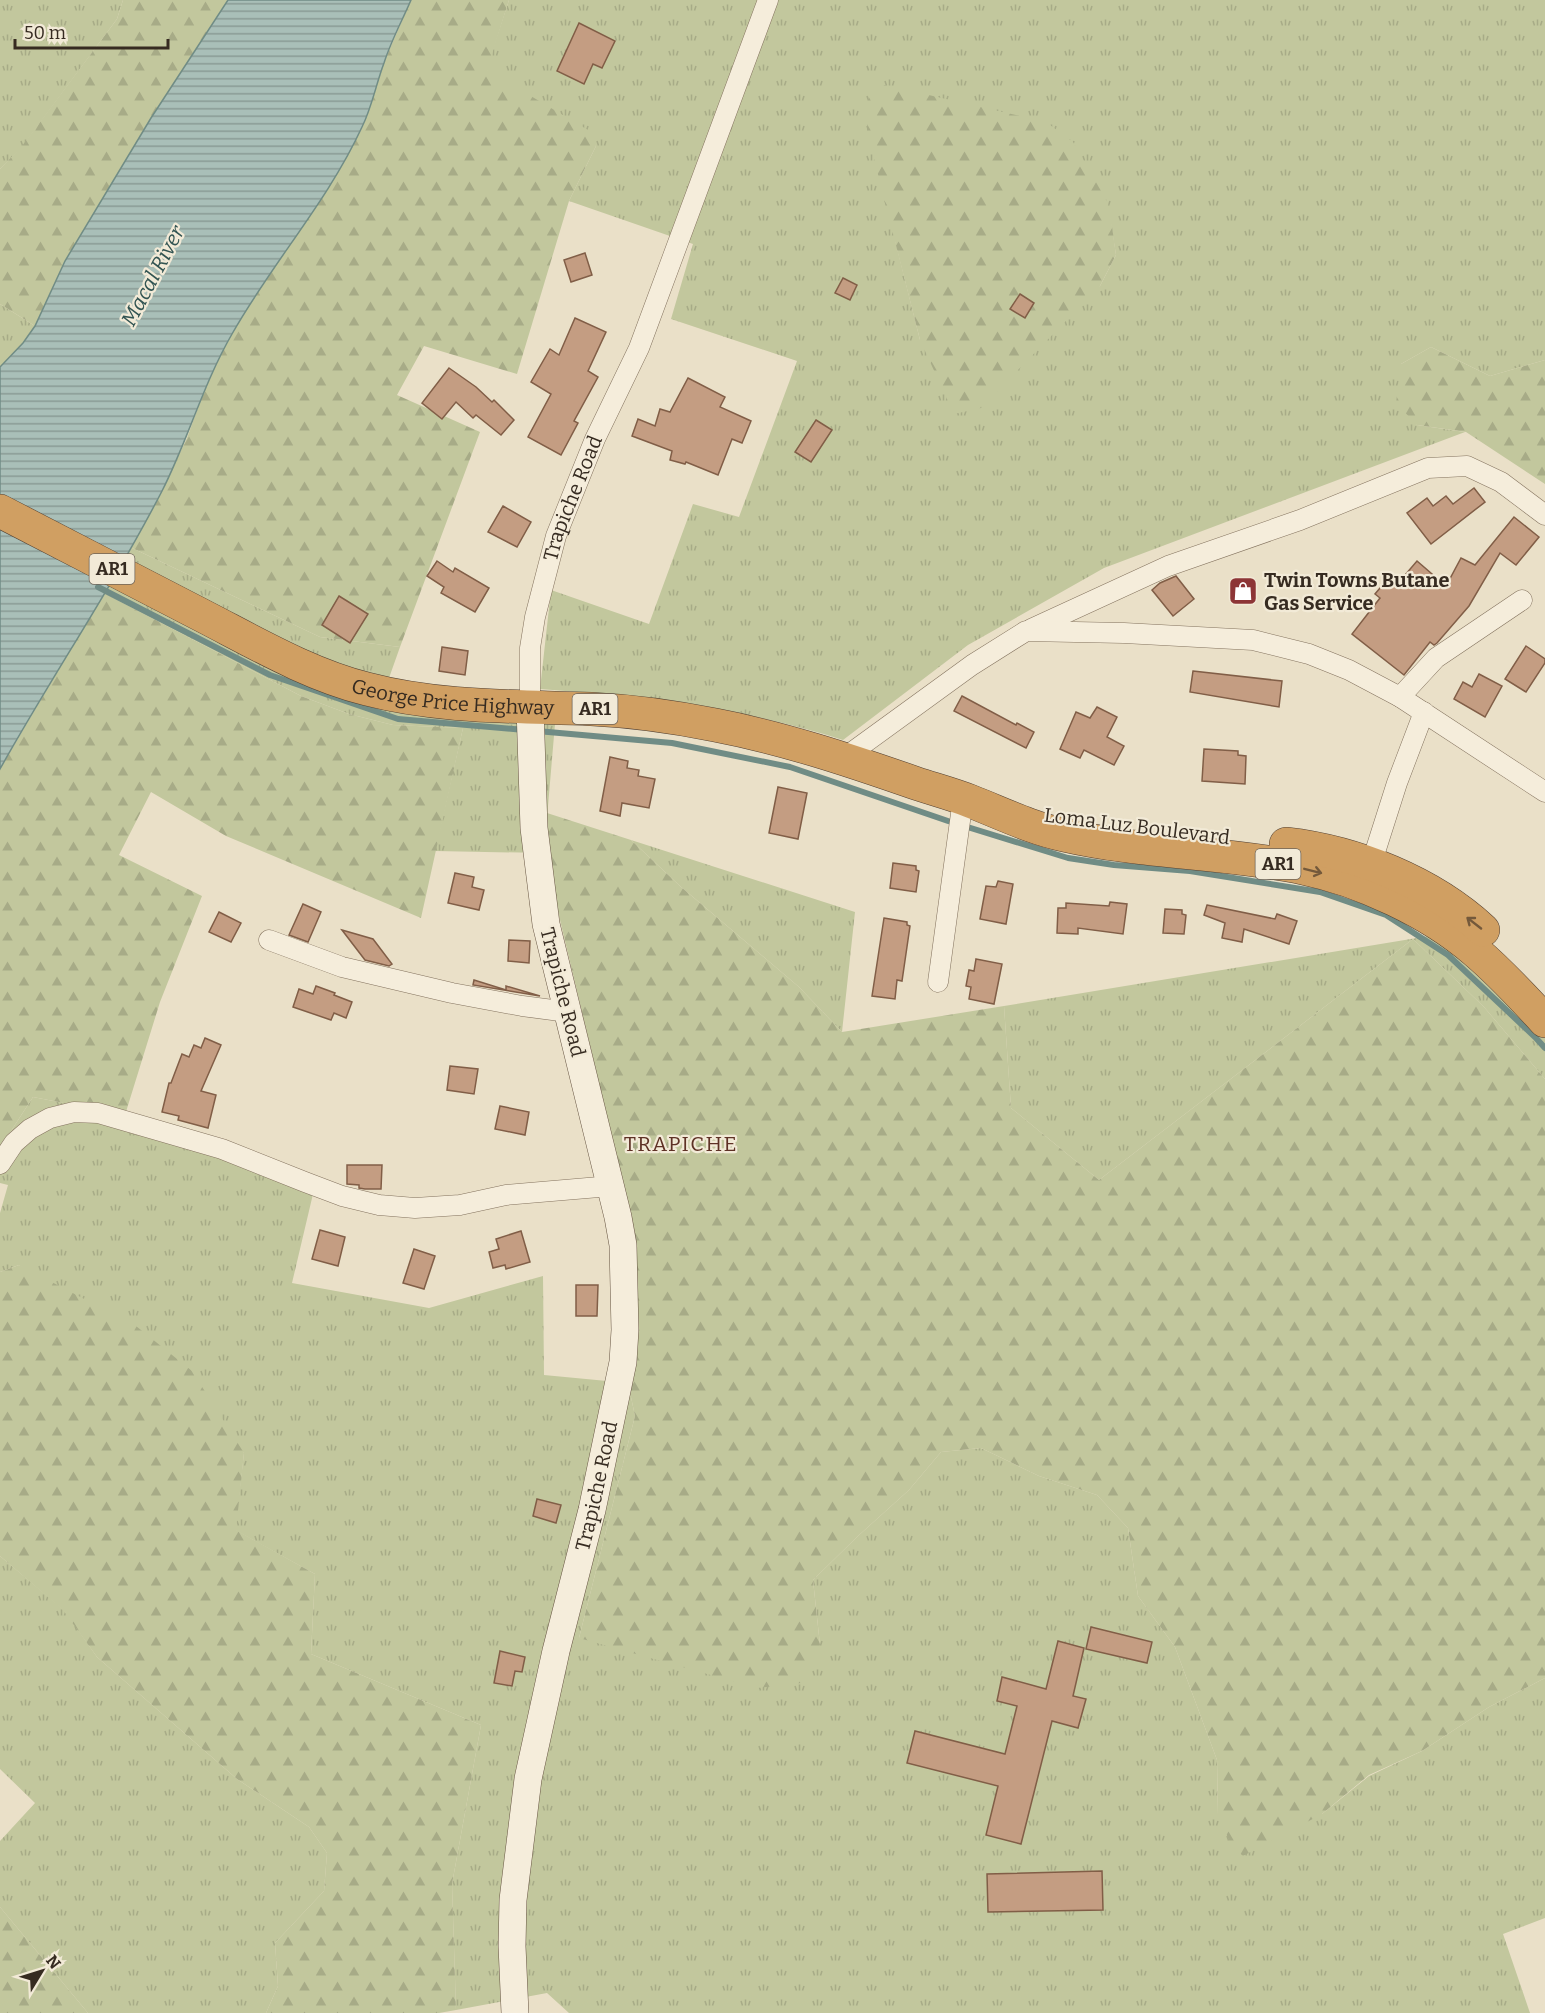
<svg xmlns="http://www.w3.org/2000/svg" width="1545" height="2013" viewBox="0 0 1545 2013" font-family="Bitter,serif">
	<style>
		.grass { fill: url(#grass-tufts); fill-rule: evenodd }
		.forest { fill: url(#forest-firs) }
		.water { fill: url(#water-rules); stroke: #708c85; stroke-width: 1.5 }
		.lines { fill: none; stroke-linecap: round; stroke-linejoin: round }
		.stream { stroke: #708c85; stroke-width: 6 }
		.building { fill: #c49d82; stroke: #815e47; stroke-width: 1.5 }
		.street-casing { stroke: #84735f; stroke-width: 21 }
		.secondary-casing { stroke: #665442; stroke-width: 28 }
		.highway-casing { stroke: #534133; stroke-width: 34 }
		.street { stroke: #f5eddb; stroke-width: 20 }
		.secondary { stroke: #f5eddb; stroke-width: 27 }
		.highway { stroke: #d09f62; stroke-width: 33 }
		.oneway { stroke: #74593b }
		.labels { text-anchor: middle; dominant-baseline: central; stroke-width: 4.5; stroke-linejoin: round; paint-order: stroke }
		.shield { fill: #f2ead7; stroke: #6e6458; stroke-width: 1.5 }
		.shield-label { font-size: 18px; font-weight: bold; fill: #362b21 }
		.street-label { font-size: 20px; fill: #362b21; stroke: #f2ead7 }
		.poi-label { font-size: 20px; font-weight: bold; fill: #362b21; stroke: #f2ead7; text-anchor: start }
		.water-label { font-size: 21px; font-style: italic; fill: #325452; stroke: #f2ead7 }
		.neighbourhood-label { font-size: 21px; letter-spacing: 1.5px; fill: #5e3125; stroke: #f2ead7 }
	</style>
	<defs>
		<pattern id="grass-tufts" width="24" height="20" patternUnits="userSpaceOnUse" patternTransform="scale(1.5)"><rect width="24" height="20" fill="#c2c79d"/><path d="M3 7l-1-3M5 7V3M7 7l1-3M15 17l-1-3M17 17v-4M19 17l1-3" fill="none" stroke="#a7ab87"/></pattern>
		<pattern id="forest-firs" width="22" height="20" patternUnits="userSpaceOnUse" patternTransform="scale(1.5)"><rect width="22" height="20" fill="#c2c79d"/><path d="M5 1l3.5 6h-7zM16 11l3.5 6h-7z" fill="#a7ab87"/></pattern>
		<pattern id="water-rules" width="6" height="5" patternUnits="userSpaceOnUse" patternTransform="scale(1.5)"><rect width="6" height="5" fill="#a9bfb8"/><path d="M0 2.5h6" fill="none" stroke="#8a9b95"/></pattern>
	</defs>
	<rect width="100%" height="100%" fill="#eae0c8"/>
	<!-- grass -->
	<g class="grass">
		<path d="M0,0h123l-6,19 -95,128 -22,22z"/>
		<path d="M509,0h1036v360l-55,16 -59,-29 -30,17 16,61 48,7 -361,136 -136,77 -125,95c-98,-32 -200,-43 -303,-51l11,-99 98,34 44,-120 46,13 58,-156 -126,-42 22,-75 -124,-43 27,-55 -110,-76zM1108,205l8,50 -16,31 -180,54 -25,-100z"/>
		<path d="M0,304l35,22 -12,17 -23,24z"/>
		<path d="M130,547l190,90 80,10 -11,31 -56,-15 -113,-22 246,77 48,5 41,1 -11,129 -109,-2 28,-123 -70,-3 -44,-11 -48,-18 -197,-103z"/>
		<path d="M631,840l224,72 -13,120 -43,-45 -119,-101z"/>
		<path d="M1435,935l110,100v44l-61,-72 -71,-68 -314,241 -88,-72 -7,-102z"/>
		<path d="M33,1097l92,18 192,62 -25,106 137,25 114,-32 1,99 84,8 7,33 -56,222 241,7 -7,-65 45,-44 51,-46 32,-38 40,-4 58,28 58,19 31,33 10,68 37,51 42,113 1,54h104l47,-38 53,-25 67,-44 56,-29v240l-42,16 27,79h-961l-22,-20 -91,17 -4,-126 29,-159 -170,-71 4,-80 -80,-44 9,-77 -225,-188 -19,7v-59l8,-28 -8,-2v-35z"/>
		<path d="M0,1556l64,54 33,47 140,122 72,48 18,26 -3,38 -49,52 3,43 -12,27h-178l-88,-106v-66l35,-38 -35,-34z"/>
	</g>
	<!-- forest -->
	<g class="forest">
		<path d="M123,0h105l-77,118 -86,143 -30,65 -35,-22v-135l22,-23 95,-127z"/>
		<path d="M411,0h98l-22,70 101,60 8,16 -27,55 -52,173 -93,-28 -27,49 83,37 -80,215 -80,-10 -190,-90 31,-55 26,-54 24,-66 21,-39 34,-55 65,-94 32,-58 22,-66z"/>
		<path d="M885,85l161,37 27,20 36,63 7,50 -16,31 -119,122 -27,6 -34,-74 -53,-209 2,-36z"/>
		<path d="M1431,347l59,29 55,-16v124l-79,-52 -49,-7 -21,-22 5,-39z"/>
		<path d="M104,593l197,103 48,18 44,11 70,3 -42,190 -195,-82 -75,-44 -32,63 83,41 -42,106 -35,113 -92,-18 -33,51v-379z"/>
		<path d="M547,813l84,27 49,46 119,101 43,45 162,-26 7,102 88,72 314,-241 71,68 61,72v599l-56,29 -67,44 -53,24 -47,39 -79,42 -12,-11 -13,-31 -1,-54 -42,-113 -37,-51 -10,-68 -31,-33 -58,-19 -58,-28 -40,4 -32,38 -51,46 -45,44 7,65 -19,38 -44,5 -178,-50 56,-222 -7,-33 7,-149 -91,-381z"/>
		<path d="M19,1265l117,61 56,45 52,82 -8,77 79,44 -4,80 170,71 -29,159 4,126 -17,3h-173l12,-27 -3,-43 49,-52 3,-38 -18,-26 -72,-48 -140,-122 -34,-47 -63,-54v-284z"/>
		<path d="M0,1907l88,106h-88z"/>
	</g>
	<!-- water -->
	<path class="water" d="M228,0h183c-9,21 -20,41 -27,63 -8,21 -12,44 -22,64 -34,74 -90,136 -130,207 -29,50 -44,106 -70,157 -49,95 -110,185 -162,278v-402l23,-24 12,-17 30,-65 86,-143z"/>
	<g class="lines">
		<!-- stream -->
		<g class="stream">
			<path d="M98,587l172,88 128,44 126,11"/>
			<path d="M537,731l135,12 118,24 158,54 120,37 46,7 76,6 130,21 66,23 62,40 87,82 10,11"/>
		</g>
	</g>
	<!-- building -->
	<g class="building">
		<path d="M579,23l36,18 -13,27 -9,-4 -9,20 -27,-13z"/>
		<path d="M585,253l7,22 -21,7 -7,-22z"/>
		<path d="M843,278l14,7 -7,15 -15,-7z"/>
		<path d="M1020,294l14,9 -9,15 -15,-9z"/>
		<path d="M575,318l31,14 -18,39 10,6 -24,44 4,2 -17,32 -33,-18 23,-43 -20,-12 19,-33 9,6z"/>
		<path d="M449,368l27,19 16,15 2,-2 20,20 -13,15 -25,-20 -3,3 -17,-16 -14,17 -20,-16z"/>
		<path d="M688,378l37,19 -5,10 31,14 -9,22 -10,-4 -14,36 -32,-13 -1,2 -15,-4 2,-9 -40,-15 6,-17 17,7 5,-17 10,3z"/>
		<path d="M816,420l16,10 -21,32 -16,-10z"/>
		<path d="M1474,488l11,14 -54,42 -24,-31 20,-15 6,8 13,-10 7,8z"/>
		<path d="M503,506l28,16 -14,25 -29,-15z"/>
		<path d="M1514,517l25,20 -23,28 -16,-12 -31,53 -32,37 -3,2 -4,-3 -26,33 -52,-41 28,-36 -5,-4 16,-19 8,7 18,-21 29,25 15,-28 14,7z"/>
		<path d="M437,561l16,11 2,-4 34,20 -14,24 -34,-19 3,-6 -17,-11z"/>
		<path d="M1176,576l18,23 -21,17 -21,-26 8,-7z"/>
		<path d="M339,596l29,18 -18,29 -28,-18z"/>
		<path d="M1526,646l19,13v4l-19,29 -21,-13z"/>
		<path d="M442,647l26,4 -3,24 -26,-4z"/>
		<path d="M1193,671l89,10 -3,26 -89,-15z"/>
		<path d="M1479,674l23,12 -17,31 -31,-18 9,-17 9,5z"/>
		<path d="M962,696l54,29 1,-2 17,9 -8,16 -72,-37z"/>
		<path d="M1097,707l20,10 -10,20 17,9 -10,19 -30,-15 -4,8 -20,-9 16,-37 14,6z"/>
		<path d="M1204,749l34,2v4l8,1 -1,28 -43,-3z"/>
		<path d="M610,757l18,4 -1,7 12,2 -1,6 17,3 -6,29 -27,-5 -2,13 -20,-5z"/>
		<path d="M778,787l29,6 -9,46 -29,-6z"/>
		<path d="M893,863l23,3v4l3,1 -3,21 -26,-4z"/>
		<path d="M455,873l19,4 -2,10 12,3 -5,20 -31,-7z"/>
		<path d="M998,881l15,3 -7,40 -26,-5 6,-33 10,1z"/>
		<path d="M1110,902l17,2 -4,30 -45,-6v6l-21,-1 1,-25h8v-5l43,3z"/>
		<path d="M303,904l18,8 -13,30 -19,-7z"/>
		<path d="M1207,905l68,14 2,-5 20,7 -8,23 -45,-15 -2,13 -20,-4 3,-15 -21,-8z"/>
		<path d="M1165,909l17,1v4l4,1 -2,19 -21,-1z"/>
		<path d="M219,912l22,11 -10,19 -22,-10z"/>
		<path d="M884,918l23,4v3l3,1 -8,55 -5,-1 -2,19 -23,-3z"/>
		<path d="M342,930l31,9 19,25 -3,2 -24,-6z"/>
		<path d="M509,940l21,1 -1,22 -21,-2z"/>
		<path d="M976,959l26,5 -8,40 -25,-5 2,-12 -5,-1 3,-16 5,1z"/>
		<path d="M474,980l32,10v-4l34,10 -67,-11z"/>
		<path d="M316,986l19,7 -1,2 18,7 -6,16 -12,-5 -3,7 -38,-13 6,-18 14,5z"/>
		<path d="M205,1038l16,7 -20,46 15,4 -8,33 -30,-8 1,-4 -17,-4 7,-29h2l11,-29 7,3 5,-12 7,3z"/>
		<path d="M450,1066l28,3 -4,25 -27,-4z"/>
		<path d="M500,1106l29,6 -4,23 -30,-6z"/>
		<path d="M347,1165h35l-1,24h-16l-6,-1v-3l-12,-1z"/>
		<path d="M320,1230l25,7 -7,29 -26,-7z"/>
		<path d="M521,1231l9,31 -24,7 -1,-4 -12,3 -4,-16 10,-3 -3,-10z"/>
		<path d="M414,1249l21,7 -11,33 -21,-6z"/>
		<path d="M576,1285h22l-1,31h-21z"/>
		<path d="M537,1499l24,6 -5,18 -23,-7z"/>
		<path d="M1091,1627l61,15 -5,21 -61,-14z"/>
		<path d="M1058,1641l26,7 -11,48 13,3 -8,29 -26,-7 -31,123 -35,-9 12,-49 -91,-23 8,-32 90,23 12,-48 -20,-5 5,-24 44,12z"/>
		<path d="M500,1651l25,6 -3,15 -7,-1 -3,15 -18,-3z"/>
		<path d="M1102,1871l1,39 -115,2 -1,-38z"/>
	</g>
	<g class="lines">
		<!-- street casing -->
		<g class="street-casing">
			<g id="street">
				<path d="M1031,629l137,-63 132,-46 128,-52 39,-2 34,16 44,33"/>
				<path d="M1400,697l36,-39 86,-58"/>
				<path id="s1" d="M530,708v-60l5,-31 21,-81 39,-97 44,-91 129,-348"/>
				<path d="M844,758l128,-93 54,-34 98,2 129,7 56,14 40,16 51,27 145,95"/>
				<path d="M1368,874l29,-91 27,-71"/>
				<path d="M269,940l73,27 110,26 70,13 46,6"/>
				<path d="M938,982l25,-183"/>
				<path d="M0,1164l14,-21 16,-14 20,-11 24,-6 24,1 124,36 83,33 37,14 37,9 36,3 45,-3 46,-10 105,-9"/>
			</g>
		</g>
		<!-- secondary casing -->
		<g class="secondary-casing">
			<g id="secondary">
				<path id="s2" d="M515,2013l-3,-67 1,-46 15,-121 28,-128 36,-141 31,-148 2,-32 -2,-85 -5,-28 -72,-293 -12,-96 -4,-120"/>
			</g>
		</g>
		<!-- highway casing -->
		<g class="highway-casing">
			<g id="highway">
				<path id="s3" d="M0,511c69,36 138,71 207,107 52,27 104,57 160,71 72,19 150,17 224,20 41,2 84,8 124,16 68,13 134,35 200,58 18,6 37,11 55,18 31,12 61,27 94,34 78,18 160,17 239,33 58,12 127,44 172,83 25,21 48,46 70,70"/>
				<path d="M1286,844c70,8 145,38 197,86"/>
			</g>
		</g>
		<!-- street -->
		<use href="#street" class="street"/>
		<!-- secondary -->
		<use href="#secondary" class="secondary"/>
		<!-- highway -->
		<use href="#highway" class="highway"/>
	</g>
	<!-- one-way arrows -->
	<defs><path id="oneway-shaft" d="M-6 0H5M1.5-3L5.5 0L1.5 3" fill="none" stroke-width="1.6" stroke-linecap="round" stroke-linejoin="round" transform="scale(1.5)"/></defs>
	<g class="oneway">
		<use href="#oneway-shaft" transform="translate(1313 871) rotate(14)"/>
		<use href="#oneway-shaft" transform="translate(1474 923) rotate(-142)"/>
	</g>
	<!-- icons -->
	<defs>
		<g id="shop-square" transform="scale(1.5)"><rect x="-9" y="-9" width="18" height="18" rx="4" fill="#8d3536" stroke="#f2ead7"/><path d="M-5-2.5h2.3a2.7 3.5 0 0 1 5.4 0H5L5.5 6h-11ZM-1.5-2.5h3a1.5 2.3 0 0 0-3 0Z" fill="#fff"/></g>
	</defs>
	<g fill-rule="evenodd">
		<use href="#shop-square" x="1243" y="591"/>
	</g>
	<g class="labels">
		<!-- shield labels -->
		<g class="shield">
			<rect x="89.5" y="554" width="45" height="30" rx="4.5"/>
			<rect x="572.5" y="694" width="45" height="30" rx="4.5"/>
			<rect x="1255.5" y="849" width="45" height="30" rx="4.5"/>
		</g>
		<g class="shield-label">
			<text x="112" y="569">AR1</text>
			<text x="595" y="709">AR1</text>
			<text x="1278" y="864">AR1</text>
		</g>
		<!-- street labels -->
		<g class="street-label">
			<text stroke="none"><textPath href="#s1" startOffset="216">Trapiche Road</textPath></text>
			<text stroke="none"><textPath href="#s3" startOffset="495">George Price Highway</textPath></text>
			<text transform="translate(1137 826) rotate(7)">Loma Luz Boulevard</text>
			<text transform="translate(563 992) rotate(76)">Trapiche Road</text>
			<text stroke="none"><textPath href="#s2" startOffset="536">Trapiche Road</textPath></text>
		</g>
		<!-- poi labels -->
		<g class="poi-label">
			<text x="1264" y="580">Twin Towns Butane<tspan x="1264" dy="23">Gas Service</tspan></text>
		</g>
		<!-- water labels -->
		<g class="water-label">
			<text transform="translate(153 276) rotate(-62)">Macal River</text>
		</g>
		<!-- neighbourhood labels -->
		<g class="neighbourhood-label">
			<text x="681" y="1144">TRAPICHE</text>
		</g>
	</g>
	<!-- north arrow -->
	<g transform="translate(42 1971) rotate(52)" stroke="#f2ead7" stroke-width="4.5" paint-order="stroke">
	<path d="M0-4.5L10 22L0 15L-10 22Z" fill="#362b21"/>
	<text y="-9" font-size="16" font-weight="bold" text-anchor="middle" fill="#362b21">N</text>
	</g>
	<!-- scale -->
	<path d="M15 39v9h153v-9" fill="none" stroke="#362b21" stroke-width="3"/>
	<text x="24" y="39" font-size="18" fill="#362b21" stroke="#f2ead7" stroke-width="4.5" paint-order="stroke">50 m</text>
</svg>
